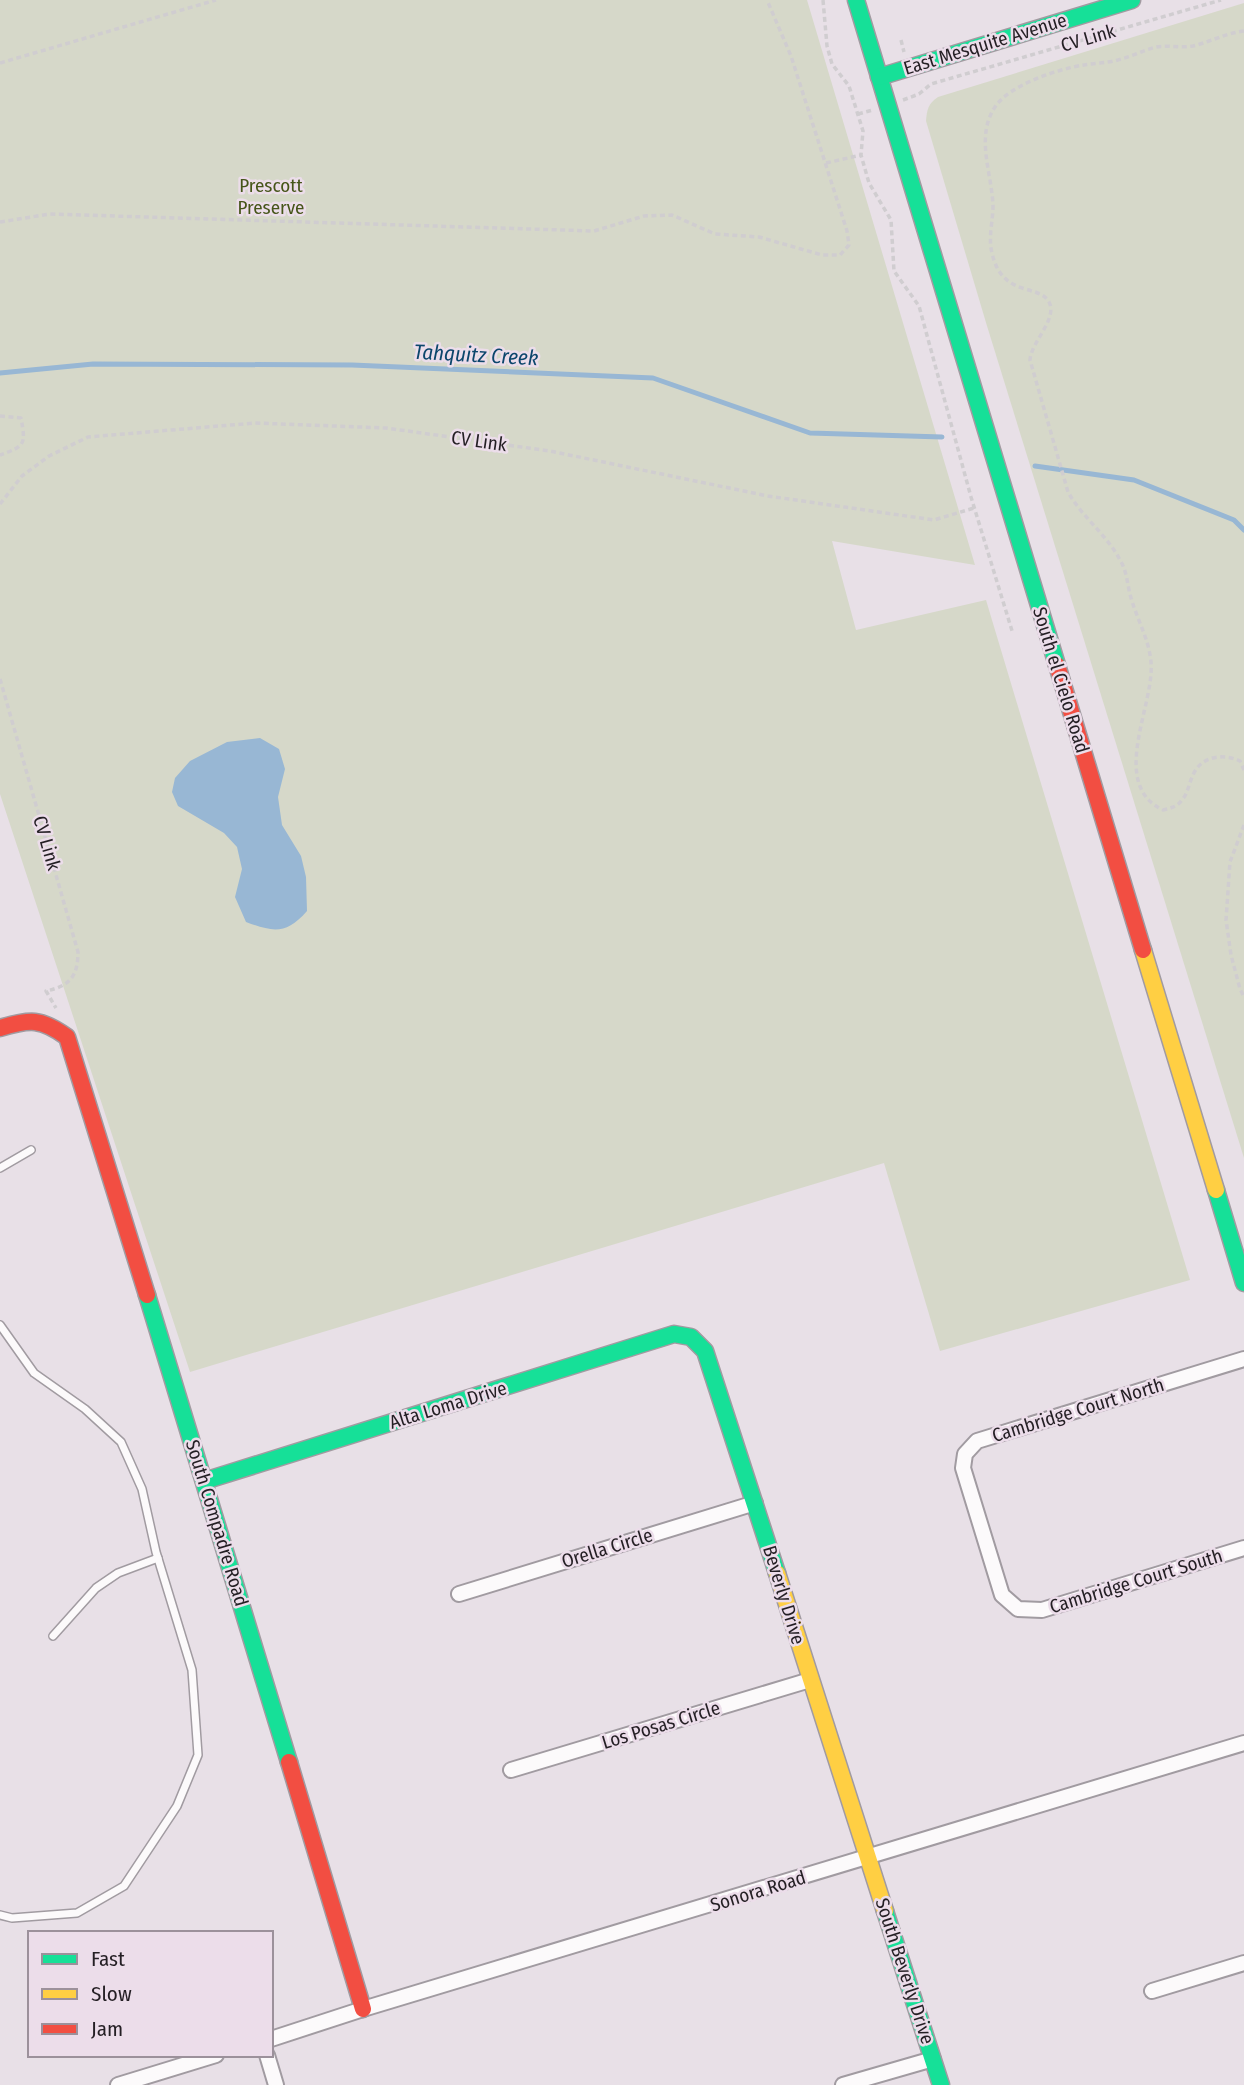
<svg xmlns="http://www.w3.org/2000/svg" width="1244" height="2085" viewBox="0 0 1244 2085" font-family="'Fira Sans Condensed',sans-serif">
	<style>
		.green { fill: #d6d8c9 }
		.water { fill: #98b7d4 }
		.lines { fill: none; stroke-linecap: round; stroke-linejoin: round }
		.stream { stroke: #98b7d4; stroke-width: 5 }
		.lane-casing { stroke: #a19ba1; stroke-width: 10 }
		.street-casing { stroke: #a19ba1; stroke-width: 18 }
		.fast-casing { stroke: #a19ba1; stroke-width: 19 }
		.slow-casing { stroke: #a19ba1; stroke-width: 19 }
		.jam-casing { stroke: #a19ba1; stroke-width: 19 }
		.path { stroke: #d0cdd0; stroke-width: 3.5; stroke-dasharray: 5 3.5; stroke-linecap: butt }
		.lane { stroke: #fcfafb; stroke-width: 7 }
		.street { stroke: #fcfafb; stroke-width: 14 }
		.fast { stroke: #16e098; stroke-width: 16 }
		.slow { stroke: #ffcf43; stroke-width: 16 }
		.jam { stroke: #f24e42; stroke-width: 16 }
		.labels { text-anchor: middle; dominant-baseline: central; stroke-width: 5; stroke-linejoin: round; paint-order: stroke }
		.street-label { font-size: 19px; fill: #241f24; stroke: #ecddea }
		.park-label { font-size: 19px; fill: #465519; stroke: #ecddea }
		.water-label { font-size: 21px; font-style: italic; fill: #0c466c; stroke: #ecddea }
	</style>
	<rect width="100%" height="100%" fill="#e8e0e7"/>
	<!-- green -->
	<g class="green">
		<path d="M0,0h807l168,565 -143,-24 24,89 130,-30 204,680 -250,71 -56,-188 -694,209 -190,-578z"/>
		<path d="M1244,3v1155l-257,-832 -61,-205c1,-12 2,-17 12,-24z"/>
	</g>
	<!-- water -->
	<path class="water" d="M260,738l19,11 6,20 -7,28 4,28 19,31 5,21 1,34c-21,24 -34,21 -61,11l-11,-25 7,-28 -5,-22 -13,-14 -46,-27 -6,-14 3,-14 15,-17 37,-19z"/>
	<g class="lines">
		<!-- stream -->
		<g class="stream">
			<path d="M0,373l93,-9 259,1 301,13 157,55 132,4"/>
			<path d="M1035,466l99,14 100,40 10,10"/>
		</g>
		<!-- lane casing -->
		<g class="lane-casing">
			<g id="lane">
				<path d="M0,1168l31,-18"/>
				<path d="M0,1325l34,48 51,36 36,33 21,47 14,63 36,118 6,85 -21,51 -53,80 -47,27 -65,5 -12,-3"/>
				<path d="M53,1636l43,-48 22,-15 40,-15"/>
			</g>
		</g>
		<!-- street casing -->
		<g class="street-casing">
			<g id="street">
				<path d="M1244,1359l-267,82 -12,13 -2,14 39,127 16,14 24,1 202,-62"/>
				<path d="M459,1594l296,-91"/>
				<path d="M511,1770l299,-90"/>
				<path d="M1152,1991l92,-28"/>
				<path d="M271,2039l92,-30 881,-266"/>
				<path d="M267,2055l9,30"/>
				<path d="M118,2085l98,-30"/>
				<path d="M843,2085l90,-26"/>
			</g>
		</g>
		<!-- fast casing -->
		<g class="fast-casing">
			<g id="fast">
				<path d="M856,0l201,665"/>
				<path d="M879,77l253,-77"/>
				<path d="M1216,1190l28,93"/>
				<path d="M147,1295l142,467"/>
				<path d="M204,1481l470,-147 17,3 14,14 72,222"/>
				<path d="M885,1911l56,174"/>
			</g>
		</g>
		<!-- slow casing -->
		<g class="slow-casing">
			<g id="slow">
				<path d="M1143,950l73,240"/>
				<path d="M777,1573l108,338"/>
			</g>
		</g>
		<!-- jam casing -->
		<g class="jam-casing">
			<g id="jam">
				<path d="M1057,665l86,285"/>
				<path d="M0,1028c30,-9 41,-10 67,9l80,258"/>
				<path d="M289,1762l74,247"/>
			</g>
		</g>
		<!-- path -->
		<g class="path">
			<path d="M823,0l4,46 5,18 17,22 14,45 -2,24 8,28 22,37 3,51 25,35 52,191 42,137"/>
			<path d="M1244,31c-18,2 -34,11 -51,15 -12,2 -24,-1 -37,1 -12,3 -23,9 -35,12 -12,4 -25,4 -37,6 -26,4 -75,20 -89,42 -20,30 -3,66 -2,99 0,15 -5,31 -1,47 10,45 46,30 57,49 9,17 -18,40 -19,58l38,132c14,25 39,43 52,68 8,13 7,27 12,41 6,20 17,39 19,61 4,43 -43,122 12,148 8,-2 14,-3 19,-10 6,-7 7,-17 11,-25 8,-19 30,-22 47,-14l4,9"/>
			<path d="M901,40l3,12"/>
			<path d="M0,63l216,-63"/>
			<path d="M903,100l16,-6 12,-10 290,-84"/>
			<path d="M858,114l15,-4"/>
			<path d="M826,163l35,-8"/>
			<path d="M0,222l50,-8 544,17 50,-15 28,-1 43,19 44,3 63,18h18l9,-10 -2,-14 -56,-175 -24,-56"/>
			<path d="M0,416l21,2c5,27 4,28 -21,37"/>
			<path d="M0,504l22,-28 27,-20 39,-19 167,-14 131,5 164,23 218,45 166,24 40,-12"/>
			<path d="M0,679l78,273c0,24 -8,34 -32,39l10,17"/>
			<path d="M1244,825l-14,37 -4,58 5,35 9,34 4,8"/>
		</g>
		<!-- lane -->
		<use href="#lane" class="lane"/>
		<!-- street -->
		<use href="#street" class="street"/>
		<!-- fast -->
		<use href="#fast" class="fast"/>
		<!-- slow -->
		<use href="#slow" class="slow"/>
		<!-- jam -->
		<use href="#jam" class="jam"/>
	</g>
	<g class="labels">
		<!-- street labels -->
		<g class="street-label">
			<text transform="translate(1088 38) rotate(-16)">CV Link</text>
			<text transform="translate(985 44) rotate(-17)">East Mesquite Avenue</text>
			<text transform="translate(479 441) rotate(8)">CV Link</text>
			<text transform="translate(1061 680) rotate(73)">South el Cielo Road</text>
			<text transform="translate(47 843) rotate(74)">CV Link</text>
			<text transform="translate(448 1405) rotate(-17)">Alta Loma Drive</text>
			<text transform="translate(1078 1410) rotate(-17)">Cambridge Court North</text>
			<text transform="translate(217 1523) rotate(73)">South Compadre Road</text>
			<text transform="translate(607 1548) rotate(-17)">Orella Circle</text>
			<text transform="translate(1136 1581) rotate(-17)">Cambridge Court South</text>
			<text transform="translate(784 1595) rotate(73)">Beverly Drive</text>
			<text transform="translate(661 1725) rotate(-17)">Los Posas Circle</text>
			<text transform="translate(758 1891) rotate(-17)">Sonora Road</text>
			<text transform="translate(905 1971) rotate(72)">South Beverly Drive</text>
		</g>
		<!-- park labels -->
		<g class="park-label">
			<text x="271" y="185">Prescott<tspan x="271" dy="22">Preserve</tspan></text>
		</g>
		<!-- water labels -->
		<g class="water-label">
			<text transform="translate(476 355) rotate(3)">Tahquitz Creek</text>
		</g>
	</g>
	<!-- legend -->
	<rect x="28" y="1931" width="245" height="126" fill="#ecddea" stroke="#9c919b" stroke-width="2"/>
	<rect x="42" y="1954" width="35" height="10" fill="#16e098" stroke="#9c919b" stroke-width="2"/>
	<text x="91" y="1966" font-size="21" fill="#241f24">Fast</text>
	<rect x="42" y="1989" width="35" height="10" fill="#ffcf43" stroke="#9c919b" stroke-width="2"/>
	<text x="91" y="2001" font-size="21" fill="#241f24">Slow</text>
	<rect x="42" y="2024" width="35" height="10" fill="#f24e42" stroke="#9c919b" stroke-width="2"/>
	<text x="91" y="2036" font-size="21" fill="#241f24">Jam</text>
</svg>
